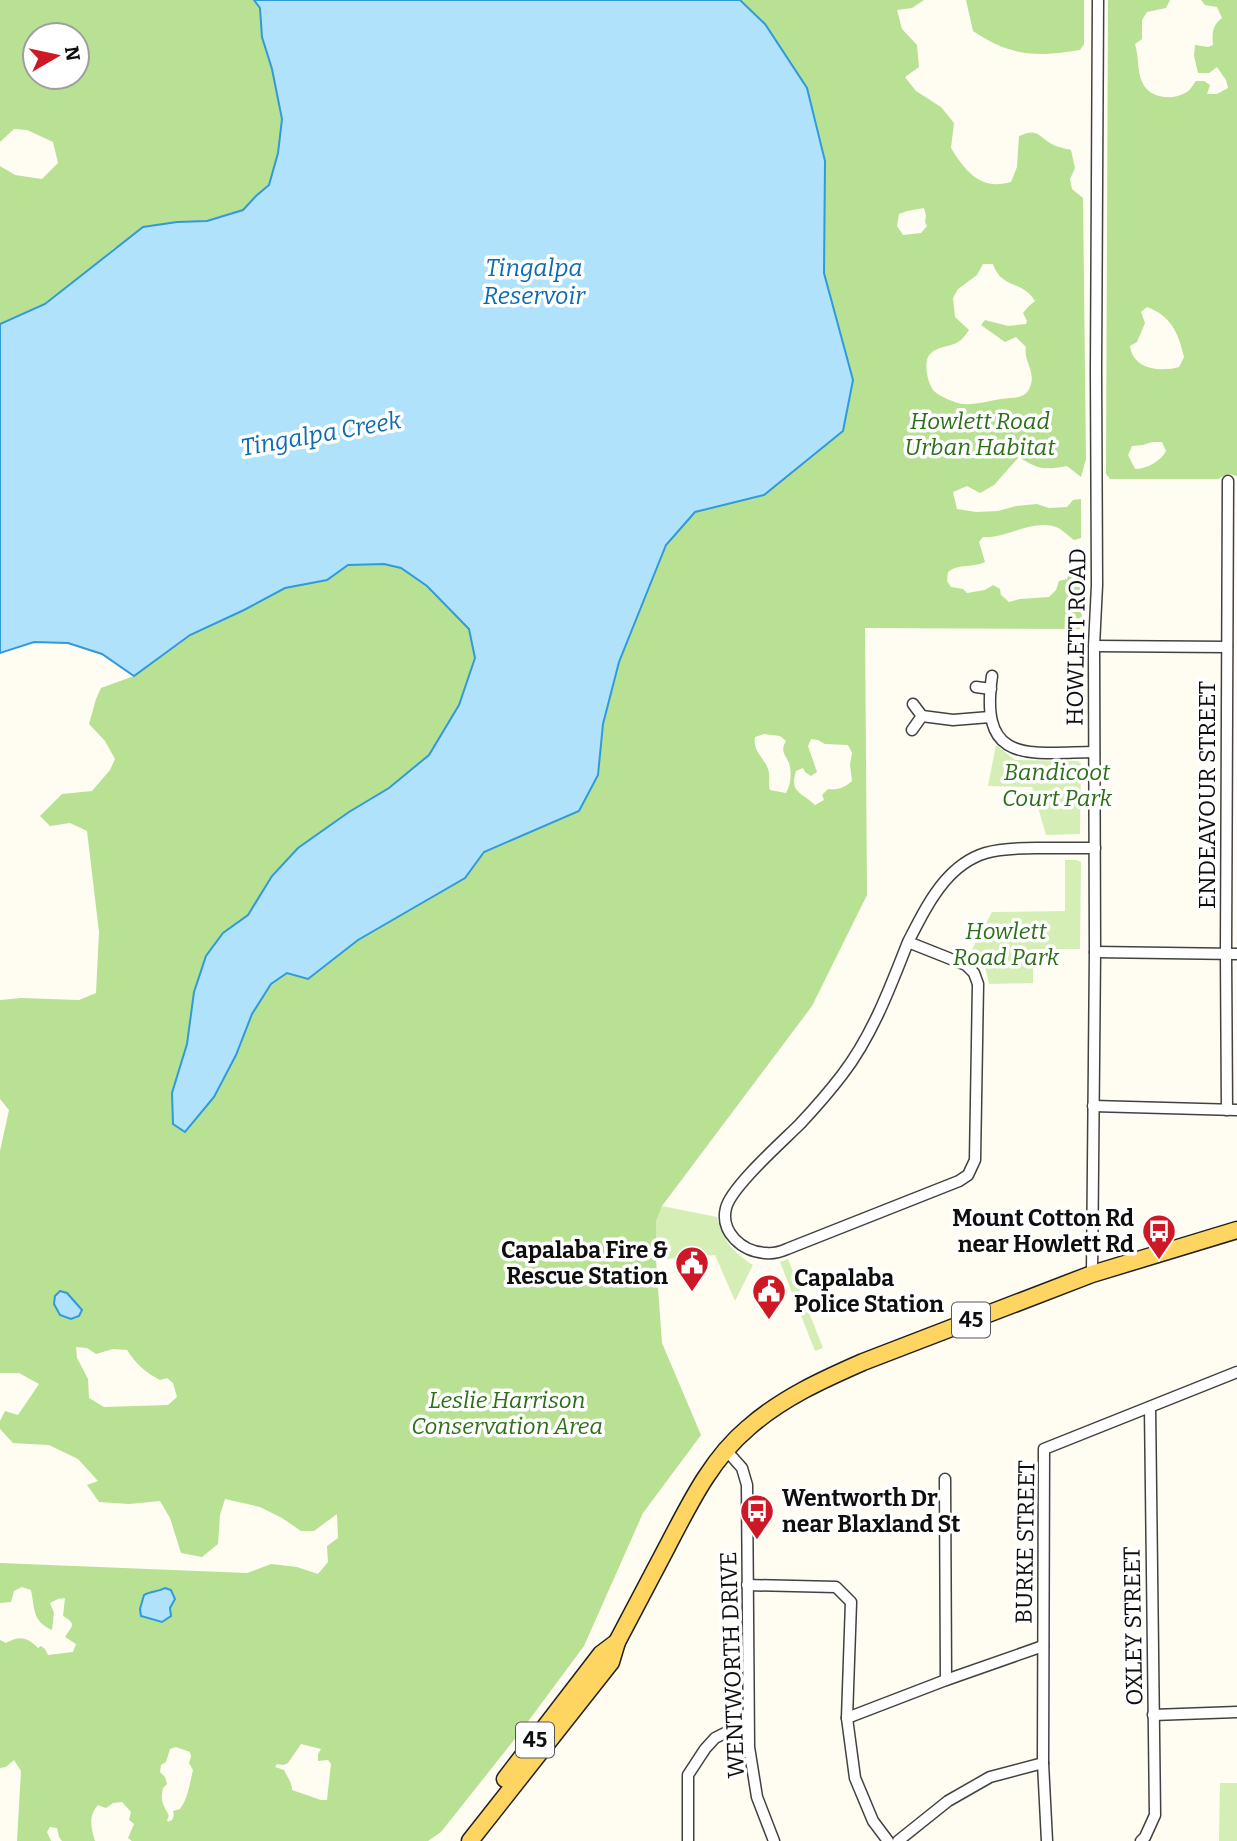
<svg xmlns="http://www.w3.org/2000/svg" width="1237" height="1841" viewBox="0 0 1237 1841" font-family="Bitter,serif">
	<style>
		.green { fill: #d5eeb6 }
		.forest { fill: #b8e194; fill-rule: evenodd }
		.water { fill: #b1e2fc; stroke: #309adb; stroke-width: 2 }
		.lines { fill: none; stroke-linecap: round; stroke-linejoin: round }
		.street-casing { stroke: #424242; stroke-width: 13 }
		.primary-casing { stroke: #202020; stroke-width: 19 }
		.street { stroke: #fff; stroke-width: 10 }
		.primary { stroke: #ffd562; stroke-width: 16 }
		.labels { text-anchor: middle; dominant-baseline: central; stroke-width: 7; stroke-linejoin: round; paint-order: stroke }
		.shield { fill: #fff; stroke: #575757; stroke-width: 2 }
		.shield-label { font-size: 21px; font-weight: bold; fill: #0f0f0f }
		.park-label { font-size: 23px; font-style: italic; fill: #2c6f18; stroke: #fff }
		.street-label { font-size: 23px; fill: #0f0f0f; stroke: #fff }
		.poi-label { font-size: 23px; font-weight: bold; fill: #0f0f0f; stroke: #fff; text-anchor: end }
		.water-label { font-size: 24px; font-style: italic; fill: #0b6baf; stroke: #fff }
	</style>
	<rect width="100%" height="100%" fill="#fffcf2"/>
	<!-- green -->
	<g class="green">
		<path d="M996,745l19,15 63,1 3,3 -1,70 -34,1 -14,-48 -44,-1z"/>
		<path d="M1065,860h12l4,2 -1,87h-47v34l-44,1 -5,-21 -15,-8 23,-43 73,-1z"/>
		<path d="M662,1206l55,11c6,24 15,34 36,48l-18,36 -20,-46 -59,5 -1,-38z"/>
		<path d="M788,1259l35,89 -8,3 -35,-89z"/>
		<path d="M1220,1783h17v58h-18z"/>
	</g>
	<!-- forest -->
	<g class="forest">
		<path d="M0,0h254l6,8 2,29 10,32 10,50 -4,34 -9,32 -13,11 -13,14 -36,11 -30,1 -63,26 -27,24 -42,32 -45,20v-158l15,9 27,4 16,-16 -5,-21 -26,-12 -13,-1 -14,13zM35,35h42v42h-42z"/>
		<path d="M740,0h184l-12,8 -15,2 5,19 15,16 2,22 -14,10 11,14 25,16 13,16 -3,25c9,15 23,35 42,36 6,1 13,-1 18,-2l6,-15 2,-31c18,-7 16,-3 31,7 6,4 14,5 21,7l4,18 -5,11 2,10 11,9 3,261 -5,18 -14,-11c-23,4 -28,4 -48,-9l-25,28 -14,8 -13,-7 -14,6 4,17 19,3 22,-1 18,-5 21,-2 12,4 18,-1 6,-7 8,-1v39l-7,2c-6,-4 -12,-11 -18,-13 -25,-8 -50,12 -73,10l-4,5 6,20c-12,6 -26,1 -37,10l-1,9 4,6 12,2 4,4 18,-3 8,-5 7,4 1,6 8,7 11,-3 29,-2 7,-7 3,-9 8,-2 3,-12 7,-2 4,1 1,63 -217,-1 2,267 -55,111 -150,200 -6,15v39l6,83 39,92 -58,78 -59,133 -66,89 -77,97 -13,9h-296l-4,-3 6,-14 -5,-4 2,-8 -9,-10 -9,1 -7,5 -8,-3c-10,11 -7,23 -3,36h-33l-3,-4 -2,-9 -7,-1 -3,5 4,9h-34l4,-70 -7,-11 -8,7 -6,1v-128l6,3c13,-8 22,-6 32,5l3,-2 4,3 3,6 25,-3 3,-8 -11,-7c7,-11 12,-13 -2,-21l2,-18 -7,1 -8,4 4,10 -2,17c-20,-9 -17,-21 -21,-40l-9,-3 -8,4 -3,11 -11,1v-40l247,10 24,-9 26,3 21,7 10,-12 -1,-16 11,-8 -1,-24 -23,17h-13l-19,-13 -22,-11 -35,-8 -5,16 -2,29 -16,13 -21,-4 -11,-35 -10,-17 -31,3 -30,-2 -12,-17 11,-4 -20,-22 -29,-14 -36,-2 -13,-14v-8l5,-10 13,4 21,-31 -20,-11h-19v-222l9,-41 -9,-11v-99l21,-2 58,2 17,-7 3,-61 -12,-101 -17,-8 -20,3 -10,-10 22,-22 30,-3 18,-21 5,-11 -10,-18 -16,-17 7,-25 5,-11 33,-12 56,-41 54,-25 41,-22 42,-8 21,-15 36,-1 17,4 26,18 42,43 6,29 -16,47 -30,50 -40,33 -40,24 -51,36 -26,28 -24,39 -25,18 -29,59 -7,52 -15,49 13,38 29,-34 22,-42 16,-41 19,-30 16,-11 21,6 50,-39 107,-62 19,-26 95,-41 19,-36 5,-51 16,-62 47,-117 29,-33 69,-17 71,-177 -11,-45 1,-112 -18,-73 -42,-64zM924,208l2,8 -1,6 2,4 -6,7 -18,2 -6,-9 2,-12 8,-3zM983,264h10c9,26 30,16 42,37l-6,5 -6,7 4,8 -1,3 -18,2 -23,-6 -4,5 24,17 11,-5 10,10c-3,13 9,24 5,37 -4,16 -17,13 -30,15 -13,2 -25,6 -38,5 -7,-1 -23,-7 -29,-13 -6,-7 -9,-22 -7,-31 4,-14 21,-12 31,-18 5,-3 8,-8 11,-12l-14,-13 -2,-19 5,-9 19,-14zM764,734l16,2 6,5c-6,10 -1,13 3,22 3,9 2,22 -3,30l-16,-3c-2,-6 0,-11 -1,-17 -2,-14 -17,-20 -14,-36zM811,739l7,1 7,4 23,1 4,8 -2,12 2,16c-8,7 -14,9 -24,8l-6,6 2,5 -9,5c-13,-13 -26,-12 -19,-34l7,-3 2,4 6,4 6,-4 -9,-26zM76,1347l11,1 9,6 17,-5 14,1c9,14 18,22 33,30l7,-2 6,5 4,14 -9,8 -64,2 -15,-9 -1,-19 -11,-21zM165,1588l7,15 -2,5 -14,13 -15,-5c-3,-16 12,-22 24,-28zM301,1744l20,5 -3,5v7l10,-1 3,4 -4,36h-6l-29,-10c0,-8 -5,-13 -8,-20l-9,-3 2,-3 6,1 5,-2zM176,1747l14,5 1,5 -2,6 4,7c-3,12 -5,29 -13,39l-7,2 1,4 -2,5 -4,2 -1,-2 2,-4c-6,-12 -9,-14 -6,-28l4,-4 -2,-7 -5,-5 1,-7 5,-3 4,-13z"/>
		<path d="M966,0h118v44l-4,6c-44,7 -68,7 -107,-19z"/>
		<path d="M1108,0h62l-4,8 -19,4 -5,8v19l-7,5c4,13 2,26 7,38 7,16 29,19 43,11 5,-2 7,-7 11,-12h8l6,4 -3,9h10l11,-6 -2,-8 -9,-13 -8,6h-11l-4,-17 1,-11 13,2 5,-2c-1,-12 -1,-19 9,-27l-5,-11 -12,-2 -4,-5h36v476l-8,-2 -11,5h-108l-4,-5zM1147,307c24,9 31,25 37,50l-5,10c-18,5 -46,3 -49,-21l7,-4 8,-19 -4,-11zM1152,442h10l4,9c-5,10 -19,18 -31,18l-7,-14 4,-9 11,-1z"/>
	</g>
	<!-- water -->
	<g class="water">
		<path d="M254,0h486l25,24 42,64 18,73 -1,112 29,107 -10,51 -79,64 -69,17 -29,33 -47,117 -16,62 -5,51 -19,36 -95,41 -19,26 -107,62 -50,39 -21,-6 -16,11 -19,30 -16,41 -22,42 -29,35 -12,-8 -1,-31 15,-49 7,-52 12,-36 17,-23 25,-18 24,-39 26,-28 51,-36 40,-24 40,-33 30,-50 16,-47 -6,-29 -42,-43 -26,-18 -17,-4 -36,1 -21,15 -42,8 -41,22 -54,25 -56,41 -32,-22 -34,-11 -34,-1 -34,11v-329l45,-20 98,-77 34,-5 30,-1 36,-11 13,-14 13,-11 9,-32 4,-34 -10,-50 -10,-32 -2,-29z"/>
		<path d="M60,1291l7,2 15,17 -3,6 -8,3 -11,-4 -6,-11 1,-8z"/>
		<path d="M165,1588l6,2 4,9 -5,9 1,8 -9,6 -21,-6 -1,-7 4,-14c7,-4 14,-3 21,-7z"/>
	</g>
	<g class="lines">
		<!-- street casing -->
		<g class="street-casing">
			<g id="street">
				<path d="M1094,646l133,1"/>
				<path d="M992,676c-13,89 36,77 102,76"/>
				<path d="M976,687l15,2"/>
				<path d="M922,716l31,4 37,-3"/>
				<path d="M912,730l10,-14 -9,-12"/>
				<path d="M908,942c-18,46 -36,94 -66,133 -13,17 -28,34 -42,49 -17,17 -69,63 -74,84 -6,24 16,44 40,45 7,1 14,-1 21,-4l172,-68 9,-6 7,-15 3,-176 -4,-11 -8,-8 -58,-23c11,-21 21,-42 36,-60 27,-32 53,-34 92,-34 20,0 39,0 59,0"/>
				<path d="M1095,952l142,2"/>
				<path d="M1093,1106l144,4"/>
				<path d="M1227,1110l-1,-156 2,-473"/>
				<path d="M1092,1274l3,-322 -1,-306 3,-61 -1,-215 2,-370"/>
				<path d="M726,1450l16,18 5,17 2,262 8,50 17,44"/>
				<path d="M945,1479l1,201"/>
				<path d="M747,1585l89,2 15,15 -4,116 8,60 18,43 15,20"/>
				<path d="M1153,1715l84,-3"/>
				<path d="M847,1718l99,-38 97,-34"/>
				<path d="M688,1841v-66l17,-26 10,-11 12,-6 21,-1"/>
				<path d="M898,1841l50,-40 42,-24 53,-14"/>
				<path d="M1047,1841l-4,-78 1,-314 193,-77"/>
				<path d="M1141,1841l4,-4 10,-22 -5,-408"/>
			</g>
		</g>
		<!-- primary casing -->
		<g class="primary-casing">
			<g id="primary">
				<path d="M505,1779l96,-125 16,-12"/>
				<path d="M470,1841l141,-179 6,-20c17,-32 33,-63 50,-95 22,-42 44,-88 81,-119 34,-30 74,-48 115,-66l229,-88 145,-44"/>
			</g>
		</g>
		<!-- street -->
		<use href="#street" class="street"/>
		<!-- primary -->
		<use href="#primary" class="primary"/>
	</g>
	<!-- icons -->
	<defs>
		<g id="bus-pin" transform="scale(1.75)"><path d="M0 17L-7.5 6A9.5 9.5 0 1 1 7.5 6Z" fill="#ce1825" stroke="#fff"/><path d="M-5-6H5V4H4V6H2V4H-2V6H-4V4H-5ZM-3.5-4V0h7V-4ZM-3.5 1.2v1.5H-2V1.2ZM2 1.2v1.5H3.5V1.2Z" fill="#fff"/></g>
		<g id="civic-pin" transform="scale(1.75)"><path d="M0 17L-7.5 6A9.5 9.5 0 1 1 7.5 6Z" fill="#ce1825" stroke="#fff"/><path d="M-.6-6.5H3V-4.5H.6V-3L4-1V1h2V6H-6V1h2V-1L-.6-3ZM-1.2 2.5V6h2.4V2.5Z" fill="#fff"/></g>
	</defs>
	<g fill-rule="evenodd">
		<use href="#bus-pin" x="1159" y="1231"/>
		<use href="#civic-pin" x="692" y="1263"/>
		<use href="#civic-pin" x="769" y="1291"/>
		<use href="#bus-pin" x="757" y="1511"/>
	</g>
	<g class="labels">
		<!-- shield labels -->
		<g class="shield">
			<rect x="952" y="1302.5" width="38" height="35" rx="5"/>
			<rect x="516" y="1722.5" width="38" height="35" rx="5"/>
		</g>
		<g class="shield-label">
			<text x="971" y="1320">45</text>
			<text x="535" y="1740">45</text>
		</g>
		<!-- park labels -->
		<g class="park-label">
			<text x="980" y="421">Howlett Road<tspan x="980" dy="26">Urban Habitat</tspan></text>
			<text x="1057" y="772">Bandicoot<tspan x="1057" dy="26">Court Park</tspan></text>
			<text x="1006" y="931">Howlett<tspan x="1006" dy="26">Road Park</tspan></text>
			<text x="507" y="1400">Leslie Harrison<tspan x="507" dy="26">Conservation Area</tspan></text>
		</g>
		<!-- street labels -->
		<g class="street-label">
			<text transform="translate(1076 637) rotate(-89)">HOWLETT ROAD</text>
			<text transform="translate(1207 795) rotate(-90)">ENDEAVOUR STREET</text>
			<text transform="translate(1025 1542) rotate(-89)">BURKE STREET</text>
			<text transform="translate(1133 1626) rotate(-91)">OXLEY STREET</text>
			<text transform="translate(732 1665) rotate(-92)">WENTWORTH DRIVE</text>
		</g>
		<!-- poi labels -->
		<g class="poi-label">
			<text x="1134" y="1218">Mount Cotton Rd<tspan x="1134" dy="26">near Howlett Rd</tspan></text>
			<text x="668" y="1250">Capalaba Fire &amp;<tspan x="668" dy="26">Rescue Station</tspan></text>
			<text x="794" y="1278" text-anchor="start">Capalaba<tspan x="794" dy="26">Police Station</tspan></text>
			<text x="782" y="1498" text-anchor="start">Wentworth Dr<tspan x="782" dy="26">near Blaxland St</tspan></text>
		</g>
		<!-- water labels -->
		<g class="water-label">
			<text x="534" y="268">Tingalpa<tspan x="534" dy="28">Reservoir</tspan></text>
			<text transform="translate(321 434) rotate(-10)">Tingalpa Creek</text>
		</g>
	</g>
	<!-- north arrow -->
	<g transform="translate(56 56) rotate(81)"><circle r="33" fill="#ffffff" stroke="#9f9f9f" stroke-width="2"/>
	<path d="M0-5L12 26L0 18L-12 26Z" fill="#ce1825"/>
	<text y="-10" font-size="19" font-weight="bold" text-anchor="middle" fill="#0f0f0f">N</text>
	</g>
</svg>
